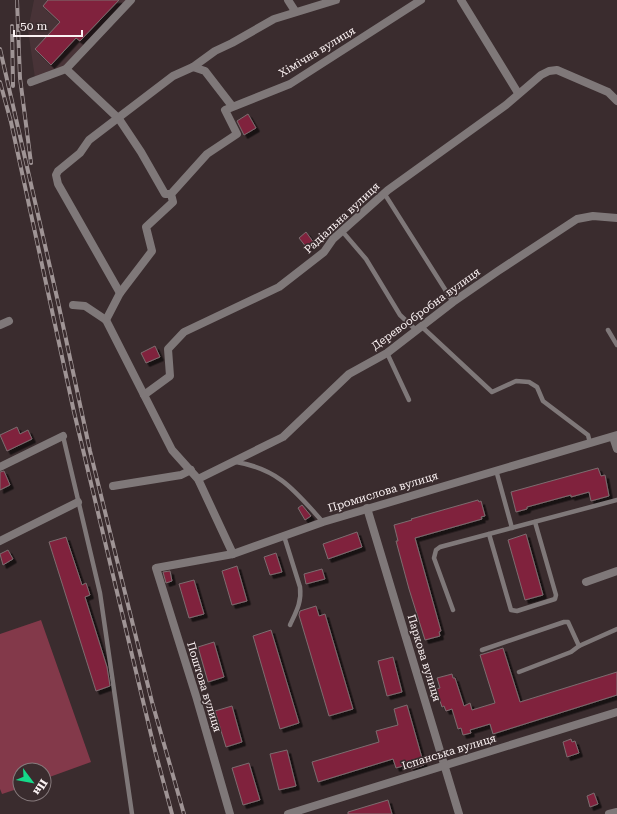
<svg xmlns="http://www.w3.org/2000/svg" width="617" height="814" viewBox="0 0 617 814" font-family="'Roboto Serif',serif">
	<style>
		.built { fill: #483337 }
		.green { fill: #83394a }
		.building { fill: #80243e; stroke: #7c6c6f; filter: url(#shadow) }
		.lines { fill: none; stroke-linecap: round; stroke-linejoin: round }
		.service { stroke: #7f7879; stroke-width: 4.5 }
		.minor { stroke: #7f7879; stroke-width: 8 }
		.rail-casing { stroke: #9f9495; stroke-width: 4 }
		.rail { stroke: #3a2c2e; stroke-width: 2.5; stroke-dasharray: 8; stroke-linecap: butt }
		.labels { text-anchor: middle; dominant-baseline: central; stroke-width: 3.5; stroke-linejoin: round; paint-order: stroke }
		.street-label { font-size: 11px; fill: #fbf2f3; stroke: #3a2c2e }
	</style>
	<defs>
		<filter id="shadow"><feDropShadow dx="3.5" dy="3.5" stdDeviation="0" flood-color="#0009"/></filter>
	</defs>
	<rect width="100%" height="100%" fill="#3a2c2e"/>
	<!-- built -->
	<path class="built" d="M34,0h92l-60,65 -31,13 -7,-48z"/>
	<!-- green -->
	<path class="green" d="M41,620l50,142 -47,17v-9h-24v18l-18,6 -2,-5v-155z"/>
	<!-- building -->
	<g class="building">
		<path d="M48,0h71l-39,41 -4,-3 -25,27 -16,-16 25,-27 -17,-16z"/>
		<path d="M248,114l8,14 -12,7 -7,-14z"/>
		<path d="M306,232l8,11 -7,5 -8,-10z"/>
		<path d="M155,346l5,11 -14,6 -5,-10z"/>
		<path d="M17,427l3,7 8,-4 4,9 -25,12 -7,-16z"/>
		<path d="M598,468l3,8 4,-1 4,21 -18,5 -2,-9 -18,5v-2l-44,12v2l-11,3 -5,-20z"/>
		<path d="M4,471l6,14 -10,5v-18z"/>
		<path d="M478,500l1,2 2,-1 4,15 -4,1 1,2 -67,19 26,93 -2,1 1,4 -15,4 -16,-51 -13,-48h2l-4,-16 18,-5 -1,-1z"/>
		<path d="M302,505l9,11 -6,4 -7,-12z"/>
		<path d="M357,532l5,15 -34,12 -5,-15z"/>
		<path d="M526,534l17,61 -18,5 -17,-60z"/>
		<path d="M66,537l16,48 4,-2 4,12 -5,2 22,70 3,19 -14,5 -47,-149z"/>
		<path d="M8,550l5,9 -10,6 -3,-11z"/>
		<path d="M276,553l6,19 -12,3 -6,-18z"/>
		<path d="M237,566l10,35 -15,4 -10,-34z"/>
		<path d="M322,569l3,10 -19,5 -2,-10z"/>
		<path d="M170,571l2,10 -6,2 -3,-11z"/>
		<path d="M194,580l10,34 -15,4 -10,-34z"/>
		<path d="M316,606l3,10 6,-2 28,95 -24,7 -30,-101 1,-4z"/>
		<path d="M271,630l28,93 -19,6 -27,-93z"/>
		<path d="M214,642l10,35 -16,5 -10,-35z"/>
		<path d="M503,648l17,54 97,-30v23l-124,39 -3,-10 -20,6 1,3 -8,2 -2,-7 -3,1 -6,-20 -6,2 -2,-5 -2,1 -6,-18 4,-1 -3,-10 15,-4 1,4h2l9,28 6,-3 2,7 23,-7 -15,-48z"/>
		<path d="M393,657l9,35 -15,4 -9,-35z"/>
		<path d="M407,705l17,60 -13,4 -1,-5 -14,4 -3,-9 -75,23 -6,-20 67,-20 -3,-11 22,-6 -4,-16z"/>
		<path d="M232,706l10,36 -16,5 -11,-36z"/>
		<path d="M571,739l1,3 3,-1 4,12 -12,4 -4,-15z"/>
		<path d="M287,750l9,36 -17,4 -9,-36z"/>
		<path d="M249,763l11,37 -17,5 -11,-37z"/>
		<path d="M594,793l4,11 -8,3 -3,-11z"/>
		<path d="M388,800l4,14h-44v-2z"/>
	</g>
	<g class="lines">
		<!-- service -->
		<g class="service">
			<path d="M384,193l69,109"/>
			<path d="M342,231l24,28 34,56 16,15"/>
			<path d="M421,326l71,66 24,-11 13,1 8,5 6,14 45,34 2,8"/>
			<path d="M608,330l9,15"/>
			<path d="M387,353l22,47"/>
			<path d="M63,436l37,157 32,221"/>
			<path d="M236,462c43,7 59,29 87,60"/>
			<path d="M496,470l16,58"/>
			<path d="M489,534l22,76 6,1 38,-12 1,-4 -21,-73"/>
			<path d="M284,536l16,51c2,15 -4,25 -10,38"/>
			<path d="M453,610l-19,-52 2,-8 4,-3 177,-47"/>
			<path d="M482,650l82,-28h4l11,24"/>
			<path d="M519,672l52,-20 8,-6 38,-17"/>
		</g>
		<!-- minor -->
		<g class="minor">
			<path d="M288,0l7,11"/>
			<path d="M461,0l57,93"/>
			<path d="M193,67l12,4 27,35"/>
			<path d="M66,69l53,50 22,33 24,42h6"/>
			<path d="M31,82l35,-13 65,-69"/>
			<path d="M120,293l-62,-109 -2,-9 2,-4 22,-18 9,-13 84,-64 20,-9 22,-16 17,-8 42,-24 62,-19"/>
			<path d="M73,305l12,1 21,14 66,130 26,29 35,75"/>
			<path d="M106,320l14,-27 32,-42 -6,-24 27,-25 -2,-8 36,-40 30,-20 -12,-24 65,-26 131,-84"/>
			<path d="M0,325l9,-4"/>
			<path d="M144,395l26,-19 -2,-27 16,-17 95,-45 45,-35 9,-13 55,-49 118,-85 35,-30 8,-4 8,-1 51,22 9,9"/>
			<path d="M613,437l4,12"/>
			<path d="M0,467l63,-31"/>
			<path d="M198,479l85,-42 66,-63 38,-21 66,-51 45,-31 79,-52 16,-3 24,2"/>
			<path d="M113,486l68,-11 10,-5"/>
			<path d="M367,508l92,306"/>
			<path d="M0,541l78,-39"/>
			<path d="M586,582l31,-11"/>
			<path d="M230,814l-34,-118 -40,-128 77,-14 90,-32 294,-87"/>
			<path d="M288,814l329,-102"/>
			<path d="M609,814l8,-2"/>
		</g>
		<!-- rail casing -->
		<g class="rail-casing">
			<g id="rail">
				<path d="M17,0l3,78 11,85"/>
				<path d="M12,26l1,60"/>
				<path d="M0,49l58,253 32,149 62,251 32,112"/>
				<path d="M0,82l11,40 63,290 80,335 18,67"/>
			</g>
		</g>
		<!-- rail -->
		<use href="#rail" class="rail"/>
	</g>
	<g class="labels">
		<!-- street labels -->
		<g class="street-label">
			<text transform="translate(317 52) rotate(-31)">Хімічна вулиця</text>
			<text transform="translate(342 218) rotate(-43)">Радіальна вулиця</text>
			<text transform="translate(426 309) rotate(-36)">Деревообробна вулиця</text>
			<text transform="translate(383 492) rotate(-17)">Промислова вулиця</text>
			<text transform="translate(424 658) rotate(73)">Паркова вулиця</text>
			<text transform="translate(204 687) rotate(73)">Поштова вулиця</text>
			<text transform="translate(449 752) rotate(-17)">Іспанська вулиця</text>
		</g>
	</g>
	<!-- north arrow -->
	<g transform="translate(32 782) rotate(122)"><circle r="19" fill="#3a2c2e" stroke="#877b7d"/>
	<path d="M0-3L7 15L0 10L-7 15Z" fill="#15d989"/>
	<text y="-6" font-size="11" font-weight="bold" text-anchor="middle" fill="#fbf2f3">Пн</text>
	</g>
	<!-- scale -->
	<path d="M14 30v6h68v-6" fill="none" stroke="#fbf2f3" stroke-width="2"/>
	<text x="20" y="30" font-size="12" fill="#fbf2f3" stroke="#3a2c2e" stroke-width="3" paint-order="stroke">50 m</text>
</svg>
